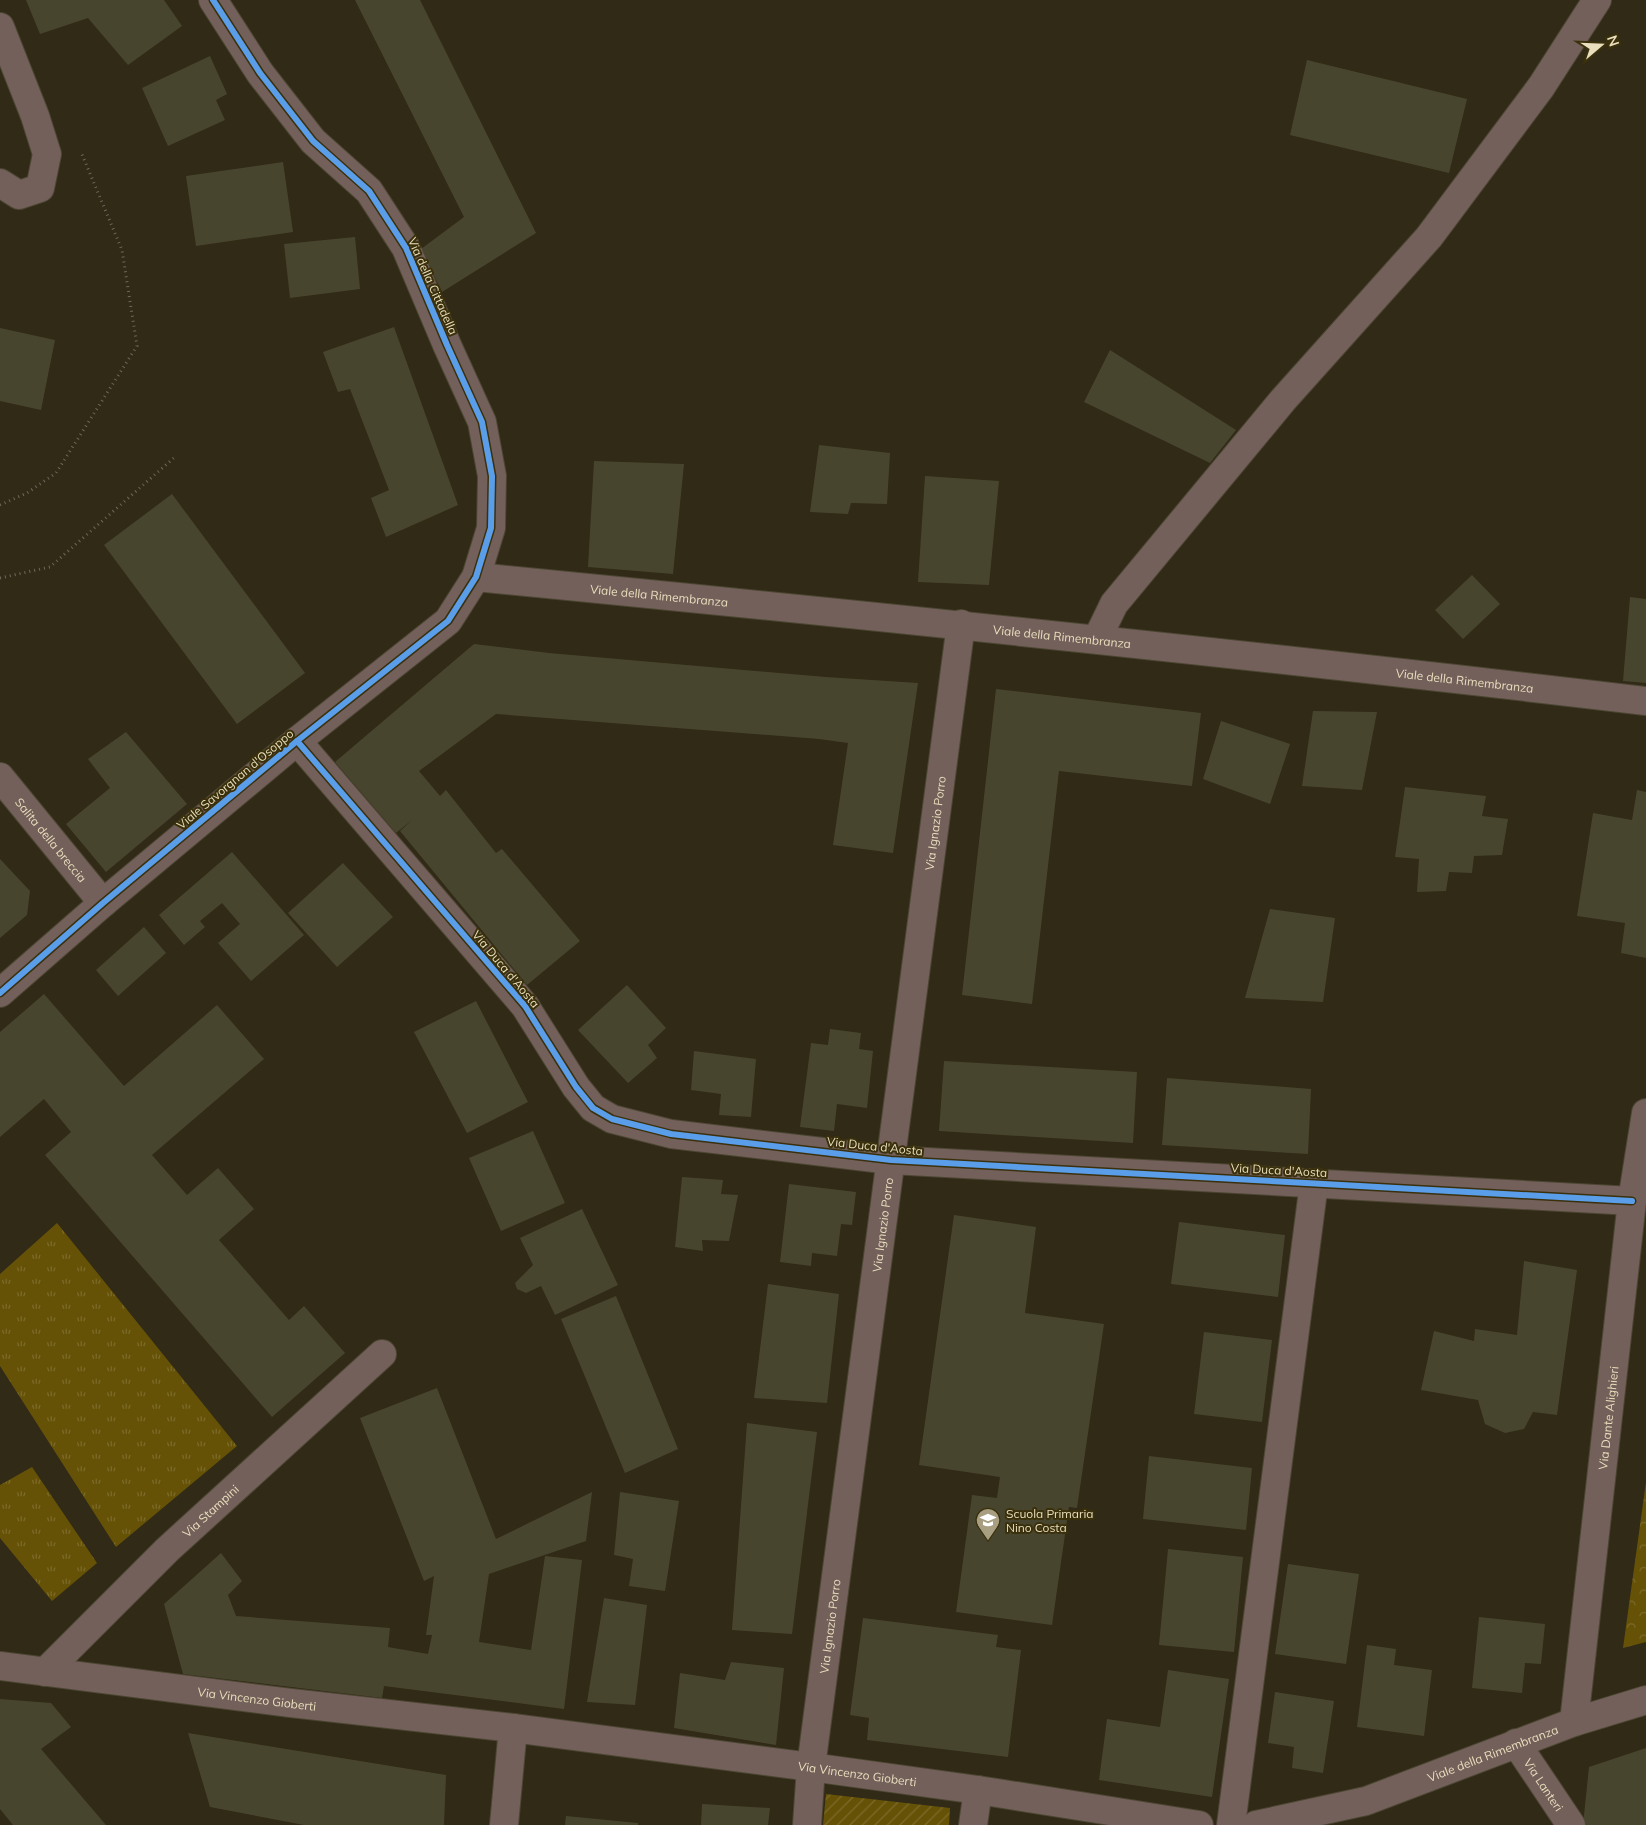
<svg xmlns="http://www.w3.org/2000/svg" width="1646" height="1825" viewBox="0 0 1646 1825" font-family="Mulish,sans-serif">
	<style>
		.grass { fill: url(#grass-tufts) }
		.park { fill: url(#park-crowns) }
		.garden { fill: url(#garden-furrows) }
		.building { fill: #48452e }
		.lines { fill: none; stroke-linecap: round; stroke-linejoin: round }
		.minor-casing { stroke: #4c4633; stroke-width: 30 }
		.path { stroke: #73665d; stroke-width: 3; stroke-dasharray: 1 4; stroke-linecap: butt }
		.minor { stroke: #73605a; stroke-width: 28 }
		.cycleway-casing { stroke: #3b300c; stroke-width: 9 }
		.cycleway { stroke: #5a9eea; stroke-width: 6 }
		.labels { text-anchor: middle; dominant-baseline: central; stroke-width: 4; stroke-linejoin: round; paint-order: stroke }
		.street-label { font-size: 12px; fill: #e9debd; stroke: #3b300c }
		.poi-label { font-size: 12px; fill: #e9debd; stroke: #3b300c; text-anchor: start }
	</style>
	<defs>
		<pattern id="grass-tufts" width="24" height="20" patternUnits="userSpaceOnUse" patternTransform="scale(1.25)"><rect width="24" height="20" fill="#665207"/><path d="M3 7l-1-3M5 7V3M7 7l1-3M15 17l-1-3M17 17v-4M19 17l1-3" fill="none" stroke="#7c6a29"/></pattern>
		<pattern id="park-crowns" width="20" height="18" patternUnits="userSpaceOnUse" patternTransform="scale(1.25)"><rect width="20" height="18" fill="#665207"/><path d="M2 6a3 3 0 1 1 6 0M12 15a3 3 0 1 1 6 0" fill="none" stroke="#7c6a29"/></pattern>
		<pattern id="garden-furrows" width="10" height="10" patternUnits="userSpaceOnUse" patternTransform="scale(1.25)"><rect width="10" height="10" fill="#665207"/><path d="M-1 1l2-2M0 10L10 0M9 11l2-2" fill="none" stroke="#7c6a29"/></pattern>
	</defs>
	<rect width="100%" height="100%" fill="#302a16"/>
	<!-- grass -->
	<g class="grass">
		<path d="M57,1223l180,223 -121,101 -116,-181v-92z"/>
		<path d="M32,1467l65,96 -45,38 -52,-63v-53z"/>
	</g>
	<!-- park -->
	<path class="park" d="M1646,1482v160l-23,6z"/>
	<!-- garden -->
	<path class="garden" d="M826,1794l124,14 -1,17h-126z"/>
	<!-- building -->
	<g class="building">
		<path d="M26,0h138l18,26 -54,39 -40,-47 -48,16z"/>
		<path d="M355,0h65l116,233 -94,59 -21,-43 43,-32z"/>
		<path d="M210,56l17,38 -11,6 9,20 -57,26 -26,-58z"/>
		<path d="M1307,60l160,39 -18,74 -159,-38z"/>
		<path d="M283,162l10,70 -97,14 -10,-70z"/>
		<path d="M355,237l5,52 -70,9 -6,-54z"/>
		<path d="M394,327l64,178 -72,32 -15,-39 18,-8 -39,-101 -12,3 -15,-40z"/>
		<path d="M0,328l55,12 -14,70 -41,-9z"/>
		<path d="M1110,350l126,80 -26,33 -126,-61z"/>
		<path d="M819,445l71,8 -3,51 -36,-1 -3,11 -38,-2z"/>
		<path d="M594,461l90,3 -11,110 -85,-7z"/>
		<path d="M925,476l74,5 -10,104 -71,-3z"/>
		<path d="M172,494l133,179 -68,51 -133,-179z"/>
		<path d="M1472,575l28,29 -37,35 -28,-29z"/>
		<path d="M1630,597l16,2v84l-23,-2z"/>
		<path d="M474,644l75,9 277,24 92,6 -25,170 -60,-8 15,-102 -29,-4 -323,-25 -77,57 21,25 6,-6 50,63 6,-4 78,92 -53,44 -127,-154 12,-11 -16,13 -61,-71z"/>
		<path d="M996,689l205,24 -9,73 -133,-15 -27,233 -70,-9z"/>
		<path d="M1313,711l64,1 -15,78 -60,-4z"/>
		<path d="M1221,721l69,23 -20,60 -67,-25z"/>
		<path d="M126,732l61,72 -81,68 -40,-48 44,-36 -22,-29z"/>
		<path d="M1405,787l81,9 -4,20 26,3 -6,36 -28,1 -2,17 -23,-1 -3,19 -29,1 2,-33 -24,-2z"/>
		<path d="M1637,790l9,2v166l-25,-5 4,-30 -48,-7 16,-103 39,7z"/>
		<path d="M232,852l72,83 -53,46 -33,-38 22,-19 -18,-21 -22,18 5,6 -21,18 -25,-30z"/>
		<path d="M0,859l30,32 -3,24 -27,23z"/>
		<path d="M343,863l50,54 -56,50 -49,-54z"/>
		<path d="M1270,909l65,9 -12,84 -78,-4z"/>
		<path d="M144,927l22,26 -48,43 -22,-26z"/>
		<path d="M627,985l39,43 -18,17 9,13 -29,25 -50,-53z"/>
		<path d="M44,994l80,92 93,-81 47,54 -112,96 35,40 31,-27 36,41 -35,31 70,80 15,-14 41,47 -73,64 -227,-262 26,-23 -27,-33 -44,38v-105z"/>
		<path d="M476,1001l52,101 -61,31 -53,-101z"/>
		<path d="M830,1029l31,4 -2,16 14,2 -6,57 -30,-4 -3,27 -34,-4 11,-84 17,2z"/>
		<path d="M694,1051l62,8 -5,58 -32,-2 2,-21 -30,-4z"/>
		<path d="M944,1061l193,11 -4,71 -194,-12z"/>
		<path d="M1167,1078l144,11 -3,65 -146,-9z"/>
		<path d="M533,1131l32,72 -64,28 -32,-73z"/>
		<path d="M682,1177l41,3 -2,14 17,1 -9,46 -27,-1 1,11 -28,-4z"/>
		<path d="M789,1184l67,8 -4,33 -11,-1 -4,32 -25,-3 -1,13 -31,-4z"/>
		<path d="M582,1209l36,76 -63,30 -14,-29 -15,7 -9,-4 -2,-6 18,-18 -13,-27z"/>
		<path d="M954,1215l82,12 -11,86 79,11 -27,184 -8,-1 -17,118 -96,-13 16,-117 25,3 3,-21 -81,-12z"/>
		<path d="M1179,1222l106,13 -7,62 -107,-13z"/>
		<path d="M1524,1261l53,9 -20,145 -24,-3 -9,17 -19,4 -20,-9 -7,-24 -57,-10 13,-59 40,10 1,-12 42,6z"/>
		<path d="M768,1284l71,10 -12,109 -73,-5z"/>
		<path d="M616,1296l62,153 -53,24 -64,-154z"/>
		<path d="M1204,1332l68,8 -10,82 -68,-8z"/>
		<path d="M437,1388l59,151 96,-47 -6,49 -97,33 -10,68 52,8 14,-94 37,4 -18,149 -180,-23 -2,12 -199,-24 -19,-70 57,-51 21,28 -14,14 8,21 154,12 -2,19 40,7 4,-19h-6l8,-59 -10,5 -64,-163z"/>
		<path d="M747,1423l70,9 -25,202 -60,-4z"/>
		<path d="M1149,1456l103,12 -6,62 -103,-11z"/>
		<path d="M620,1492l59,9 -14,90 -36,-5 4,-27 -19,-4z"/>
		<path d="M1168,1549l75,8 -9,95 -75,-7z"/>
		<path d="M1288,1564l71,10 -13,90 -71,-10z"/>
		<path d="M604,1598l43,7 -12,100 -48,-3z"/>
		<path d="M1479,1617l66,7 -4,40 -16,-1 -3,30 -50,-5z"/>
		<path d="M863,1618l135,17 -2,12 25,3 -13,107 -141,-17 2,-22 -19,-3z"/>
		<path d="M1367,1645l29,4 -2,16 38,5 -8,66 -67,-9z"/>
		<path d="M731,1662l53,6 -8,77 -102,-17 6,-55 45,7z"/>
		<path d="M1168,1670l61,9 -17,118 -113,-17 8,-61 53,8z"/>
		<path d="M1275,1692l59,9 -11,72 -31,-5 2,-21 -26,-4z"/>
		<path d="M0,1699l51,4 20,24 -30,22 65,76h-93l-13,-16z"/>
		<path d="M188,1733l258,42 -2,50h-140l-94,-18z"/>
		<path d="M1646,1748v77h-63l6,-58z"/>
		<path d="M702,1804l68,4 -2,17h-67z"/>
		<path d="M566,1816l72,7v2h-73z"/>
	</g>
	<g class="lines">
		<!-- minor casing -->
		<g class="minor-casing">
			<g id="minor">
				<path d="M0,27l35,89 12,38 -7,34 -21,7 -19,-12"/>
				<path id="s1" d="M476,577c391,38 781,78 1170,124"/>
				<path d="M1097,639l17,-35 169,-204 146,-163 112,-150 56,-87"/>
				<path d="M297,741l228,265 51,81 17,21 19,11 59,15 220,26 741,41"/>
				<path id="s2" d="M0,777l103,126"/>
				<path d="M0,993l103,-90 194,-162 151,-120 28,-44 15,-49 1,-52 -10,-54 -35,-77 -41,-97 -37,-57 -56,-50 -53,-68 -47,-73"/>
				<path id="s3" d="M0,1666l291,37 222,25 298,39 167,23 221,35"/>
				<path id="s4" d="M45,1672l122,-122 215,-196"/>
				<path id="s5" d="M1574,1722l58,-521 14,-88"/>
				<path id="s6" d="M1516,1743l55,82"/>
				<path d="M504,1825l9,-97"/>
				<path id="s7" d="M807,1825l4,-58 150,-1143"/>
				<path d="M973,1825l5,-35"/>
				<path d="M1231,1825l83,-642"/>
				<path id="s8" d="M1256,1825l110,-24 208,-79 72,-22"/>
			</g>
		</g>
		<!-- path -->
		<g class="path">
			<path d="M0,505l27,-12 29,-20 81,-127 -15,-96 -41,-98"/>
			<path d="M0,578l50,-11 126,-111"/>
		</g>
		<!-- minor -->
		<use href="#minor" class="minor"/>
		<!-- cycleway casing -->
		<g class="cycleway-casing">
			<g id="cycleway">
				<path d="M297,741l228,265 51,81 17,21 19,11 59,15 220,26 741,41"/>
				<path d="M0,993l103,-90 194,-162 151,-120 28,-44 15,-49 1,-52 -10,-54 -35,-77 -41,-97 -37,-57 -56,-50 -53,-68 -47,-73"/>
			</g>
		</g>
		<!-- cycleway -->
		<use href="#cycleway" class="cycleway"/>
	</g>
	<!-- icons -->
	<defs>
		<g id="school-pin" transform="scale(1.25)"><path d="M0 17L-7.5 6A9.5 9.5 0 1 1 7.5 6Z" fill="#a89f83" stroke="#3b300c"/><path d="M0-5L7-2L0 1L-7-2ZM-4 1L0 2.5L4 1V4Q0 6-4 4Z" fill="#fff"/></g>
	</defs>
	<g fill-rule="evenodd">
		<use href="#school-pin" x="988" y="1520"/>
	</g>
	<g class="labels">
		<!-- street labels -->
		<g class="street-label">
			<text transform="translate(433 286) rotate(66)">Via della Cittadella</text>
			<text stroke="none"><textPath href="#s1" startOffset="184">Viale della Rimembranza</textPath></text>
			<text stroke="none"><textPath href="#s1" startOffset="589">Viale della Rimembranza</textPath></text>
			<text stroke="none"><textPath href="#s1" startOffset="994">Viale della Rimembranza</textPath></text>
			<text transform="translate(235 779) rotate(-40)">Viale Savorgnan d'Osoppo</text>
			<text stroke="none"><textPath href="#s7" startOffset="1010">Via Ignazio Porro</textPath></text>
			<text stroke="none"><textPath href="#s2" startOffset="81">Salita della breccia</textPath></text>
			<text transform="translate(506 969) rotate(50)">Via Duca d'Aosta</text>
			<text transform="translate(875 1146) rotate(6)">Via Duca d'Aosta</text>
			<text transform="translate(1279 1170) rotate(3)">Via Duca d'Aosta</text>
			<text stroke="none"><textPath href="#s7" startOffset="605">Via Ignazio Porro</textPath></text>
			<text stroke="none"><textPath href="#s5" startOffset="306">Via Dante Alighieri</textPath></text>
			<text stroke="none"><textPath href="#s4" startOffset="231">Via Stampini</textPath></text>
			<text stroke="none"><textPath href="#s7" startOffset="200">Via Ignazio Porro</textPath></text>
			<text stroke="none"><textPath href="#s3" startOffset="259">Via Vincenzo Gioberti</textPath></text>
			<text stroke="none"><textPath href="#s8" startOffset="248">Viale della Rimembranza</textPath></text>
			<text stroke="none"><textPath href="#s3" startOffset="864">Via Vincenzo Gioberti</textPath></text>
			<text stroke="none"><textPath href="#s6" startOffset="50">Via Lanteri</textPath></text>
		</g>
		<!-- poi labels -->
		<g class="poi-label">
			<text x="1006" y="1513">Scuola Primaria<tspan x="1006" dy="14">Nino Costa</tspan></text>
		</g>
	</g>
	<!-- north arrow -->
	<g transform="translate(1601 45) rotate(71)" stroke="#3b300c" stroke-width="4" paint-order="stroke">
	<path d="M0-4L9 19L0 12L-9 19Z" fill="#e9debd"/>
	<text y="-8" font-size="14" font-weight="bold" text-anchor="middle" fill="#e9debd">N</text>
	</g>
</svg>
